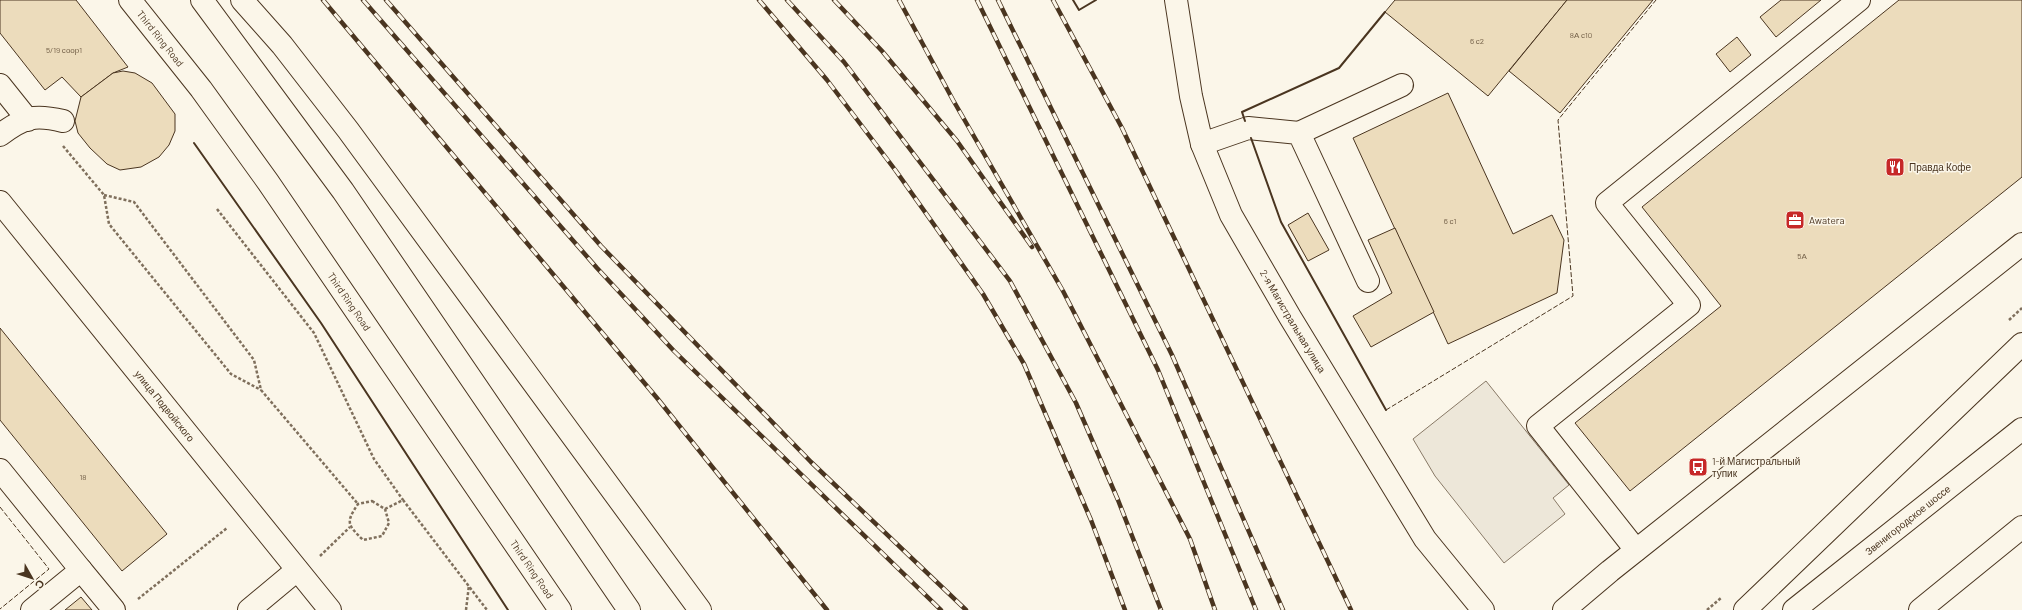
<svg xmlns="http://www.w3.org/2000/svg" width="2022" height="610" viewBox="0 0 2022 610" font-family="Barlow,sans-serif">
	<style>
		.parking { fill: #ede7d9; stroke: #887966 }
		.building { fill: #ecdcbc; stroke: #4a3520 }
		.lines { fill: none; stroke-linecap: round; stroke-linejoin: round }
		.minor-casing { stroke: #4a3520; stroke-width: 24 }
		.major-casing { stroke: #4a3520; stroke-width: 24 }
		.path { stroke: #7f6f5c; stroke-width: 2.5; stroke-dasharray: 3 2; stroke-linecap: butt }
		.minor { stroke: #fbf6e9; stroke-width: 22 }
		.major { stroke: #fbf6e9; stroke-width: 22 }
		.rail-casing { stroke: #4a3520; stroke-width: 4.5 }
		.rail { stroke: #fbf6e9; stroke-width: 3; stroke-dasharray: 9; stroke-linecap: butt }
		.fence { stroke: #4a3520; stroke-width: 1; stroke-dasharray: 5 2; stroke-linecap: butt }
		.wall { stroke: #4a3520; stroke-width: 2 }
		.labels { text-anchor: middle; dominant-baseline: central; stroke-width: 3; stroke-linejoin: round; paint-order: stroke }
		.number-label { font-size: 8px; fill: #725f47 }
		.street-label { font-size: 10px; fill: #4a3520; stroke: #fbf6e9 }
		.poi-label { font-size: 10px; fill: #4a3520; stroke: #fbf6e9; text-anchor: start }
	</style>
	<rect width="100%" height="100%" fill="#fbf6e9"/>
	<!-- parking -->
	<path class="parking" d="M1486,381l83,104 -16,13 12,16 -61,49 -69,-87 -22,-37z"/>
	<!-- building -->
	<g class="building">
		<path d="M0,0h76l52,67 -15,6 -32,24 -19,-20 -17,13 -45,-57z"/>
		<path d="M1395,0h172l-79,96 -103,-84z"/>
		<path d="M1567,0h86l-93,113 -51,-42z"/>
		<path d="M1781,0h40l-45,37 -16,-20z"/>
		<path d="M1899,0h123v177l-392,314 -55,-68 146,-117 -79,-99z"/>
		<path d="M1737,37l14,18 -21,17 -14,-18z"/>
		<path d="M123,71l12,2 17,10 23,31v17l-6,14 -10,12 -18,10 -21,3 -13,-6 -17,-16 -12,-15 -3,-12 6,-24 32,-24z"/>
		<path d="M1448,93l65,141 39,-19 12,25 -7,53 -109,51 -95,-206z"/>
		<path d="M1308,213l21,37 -21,11 -20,-36z"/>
		<path d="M1395,228l39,84 -63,35 -18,-31 39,-23 -24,-53z"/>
		<path d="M0,328l167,206 -45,37 -122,-151z"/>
		<path d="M81,597l11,13h-27z"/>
	</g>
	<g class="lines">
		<!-- minor casing -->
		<g class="minor-casing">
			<g id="minor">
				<path id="s1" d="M1176,0l15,96 11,48 29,71 59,102 135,222 58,71"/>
				<path d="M0,85l28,35"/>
				<path d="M1299,133l103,-48"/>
				<path d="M0,135c24,-18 34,-21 63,-14"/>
				<path d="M1202,144l46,-16 51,5 69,148"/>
				<path id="s2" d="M0,202l330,408"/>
				<path d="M0,470l81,100"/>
				<path d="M1636,550l-98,-124 151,-121 -82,-102 252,-203"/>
				<path d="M32,610l49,-40 33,40"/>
				<path d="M249,610l48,-40"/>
				<path d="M1564,610l46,-39 412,-327"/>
				<path d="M1745,610l277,-266"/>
			</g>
		</g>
		<!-- major casing -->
		<g class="major-casing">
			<g id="major">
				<path id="s3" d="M130,0l71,89 67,93 292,428"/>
				<path d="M202,0l141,191 286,419"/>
				<path d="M242,0l40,45 66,85 352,480"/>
				<path id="s4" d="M1794,610l228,-181"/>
				<path d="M1920,610l102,-83"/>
			</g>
		</g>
		<!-- path -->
		<g class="path">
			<path d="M63,146l41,49 5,29 122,150 30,16"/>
			<path d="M104,195l30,7 120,158 7,30 97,114"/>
			<path d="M217,209l97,124 60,126 29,41"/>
			<path d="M2009,320l13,-12"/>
			<path d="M372,501l13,8 4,14 -7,13 -19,4c-15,-15 -18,-17 -5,-36z"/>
			<path d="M385,509l18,-9 84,110"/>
			<path d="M320,556l30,-29"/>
			<path d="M138,599l89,-71"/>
			<path d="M466,610l3,-25"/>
			<path d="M1707,610l14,-12"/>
		</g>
		<!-- minor -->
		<use href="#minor" class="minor"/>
		<!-- major -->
		<use href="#major" class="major"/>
		<!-- rail casing -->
		<g class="rail-casing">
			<g id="rail">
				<path d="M323,0l334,398 170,212"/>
				<path d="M363,0l234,268 77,83 267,259"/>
				<path d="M386,0l215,246 210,216 155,148"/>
				<path d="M759,0l68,80 69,91 87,123 41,70 67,156 34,90"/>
				<path d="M787,0l57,62 166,219 66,122 42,97 43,110"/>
				<path d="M834,0l48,51 75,90 75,106"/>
				<path d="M899,0l54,100 110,191 127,248 25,71"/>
				<path d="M977,0l181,370 98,240"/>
				<path d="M998,0l174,355 111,255"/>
				<path d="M1053,0l69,128 229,482"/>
			</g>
		</g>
		<!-- rail -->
		<use href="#rail" class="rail"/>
		<!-- fence -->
		<g class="fence">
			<path d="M1386,410l187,-114 -15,-176 98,-120"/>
			<path d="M0,507l49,62 -49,40"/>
		</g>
		<!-- wall -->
		<g class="wall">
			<path d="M1073,0l6,10 17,-10"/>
			<path d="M1245,121l-3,-9 97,-44 46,-56"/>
			<path d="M1251,138l30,84 105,188"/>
			<path d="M194,143l127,180 187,287"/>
		</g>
	</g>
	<!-- icons -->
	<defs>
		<g id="restaurant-square" transform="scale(1)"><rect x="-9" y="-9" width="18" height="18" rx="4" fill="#c62828" stroke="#fbf6e9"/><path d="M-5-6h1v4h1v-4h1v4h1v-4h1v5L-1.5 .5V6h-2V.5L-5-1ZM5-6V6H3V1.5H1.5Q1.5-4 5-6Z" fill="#fff"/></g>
		<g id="office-square" transform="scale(1)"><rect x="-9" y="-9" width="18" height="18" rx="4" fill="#c62828" stroke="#fbf6e9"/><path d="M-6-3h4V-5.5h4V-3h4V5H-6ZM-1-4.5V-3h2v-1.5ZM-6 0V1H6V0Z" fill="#fff"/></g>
		<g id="bus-square" transform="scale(1)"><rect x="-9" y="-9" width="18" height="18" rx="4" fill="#c62828" stroke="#fbf6e9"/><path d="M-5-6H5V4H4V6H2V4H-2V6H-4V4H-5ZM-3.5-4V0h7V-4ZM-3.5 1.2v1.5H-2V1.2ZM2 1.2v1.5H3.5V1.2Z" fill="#fff"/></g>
	</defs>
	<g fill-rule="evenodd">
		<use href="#restaurant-square" x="1895" y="167"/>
		<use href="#office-square" x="1795" y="220"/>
		<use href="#bus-square" x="1698" y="467"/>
	</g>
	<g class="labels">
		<!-- number labels -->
		<g class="number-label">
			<text x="1581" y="35">8А с10</text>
			<text x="1477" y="41">6 с2</text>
			<text x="64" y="50">5/19 соор1</text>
			<text x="1450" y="221">6 с1</text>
			<text x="1802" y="256">5А</text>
			<text x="83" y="477">18</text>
		</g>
		<!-- street labels -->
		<g class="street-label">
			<text stroke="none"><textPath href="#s3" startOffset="49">Third Ring Road</textPath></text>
			<text stroke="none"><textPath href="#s3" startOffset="373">Third Ring Road</textPath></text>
			<text stroke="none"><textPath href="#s1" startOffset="346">2-я Магистральная улица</textPath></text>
			<text stroke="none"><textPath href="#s2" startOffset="262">улица Подвойского</textPath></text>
			<text stroke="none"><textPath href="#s4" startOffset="145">Звенигородское шоссе</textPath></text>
			<text stroke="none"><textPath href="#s3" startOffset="697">Third Ring Road</textPath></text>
		</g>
		<!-- poi labels -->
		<g class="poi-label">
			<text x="1909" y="167">Правда Кофе</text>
			<text x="1809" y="220">Awatera</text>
			<text x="1712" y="461">1-й Магистральный<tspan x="1712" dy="12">тупик</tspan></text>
		</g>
	</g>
	<!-- north arrow -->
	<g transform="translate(32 578) rotate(129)" stroke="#fbf6e9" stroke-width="3" paint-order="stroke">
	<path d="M0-3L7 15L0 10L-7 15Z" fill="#4a3520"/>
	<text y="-6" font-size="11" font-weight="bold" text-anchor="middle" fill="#4a3520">С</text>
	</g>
</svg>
